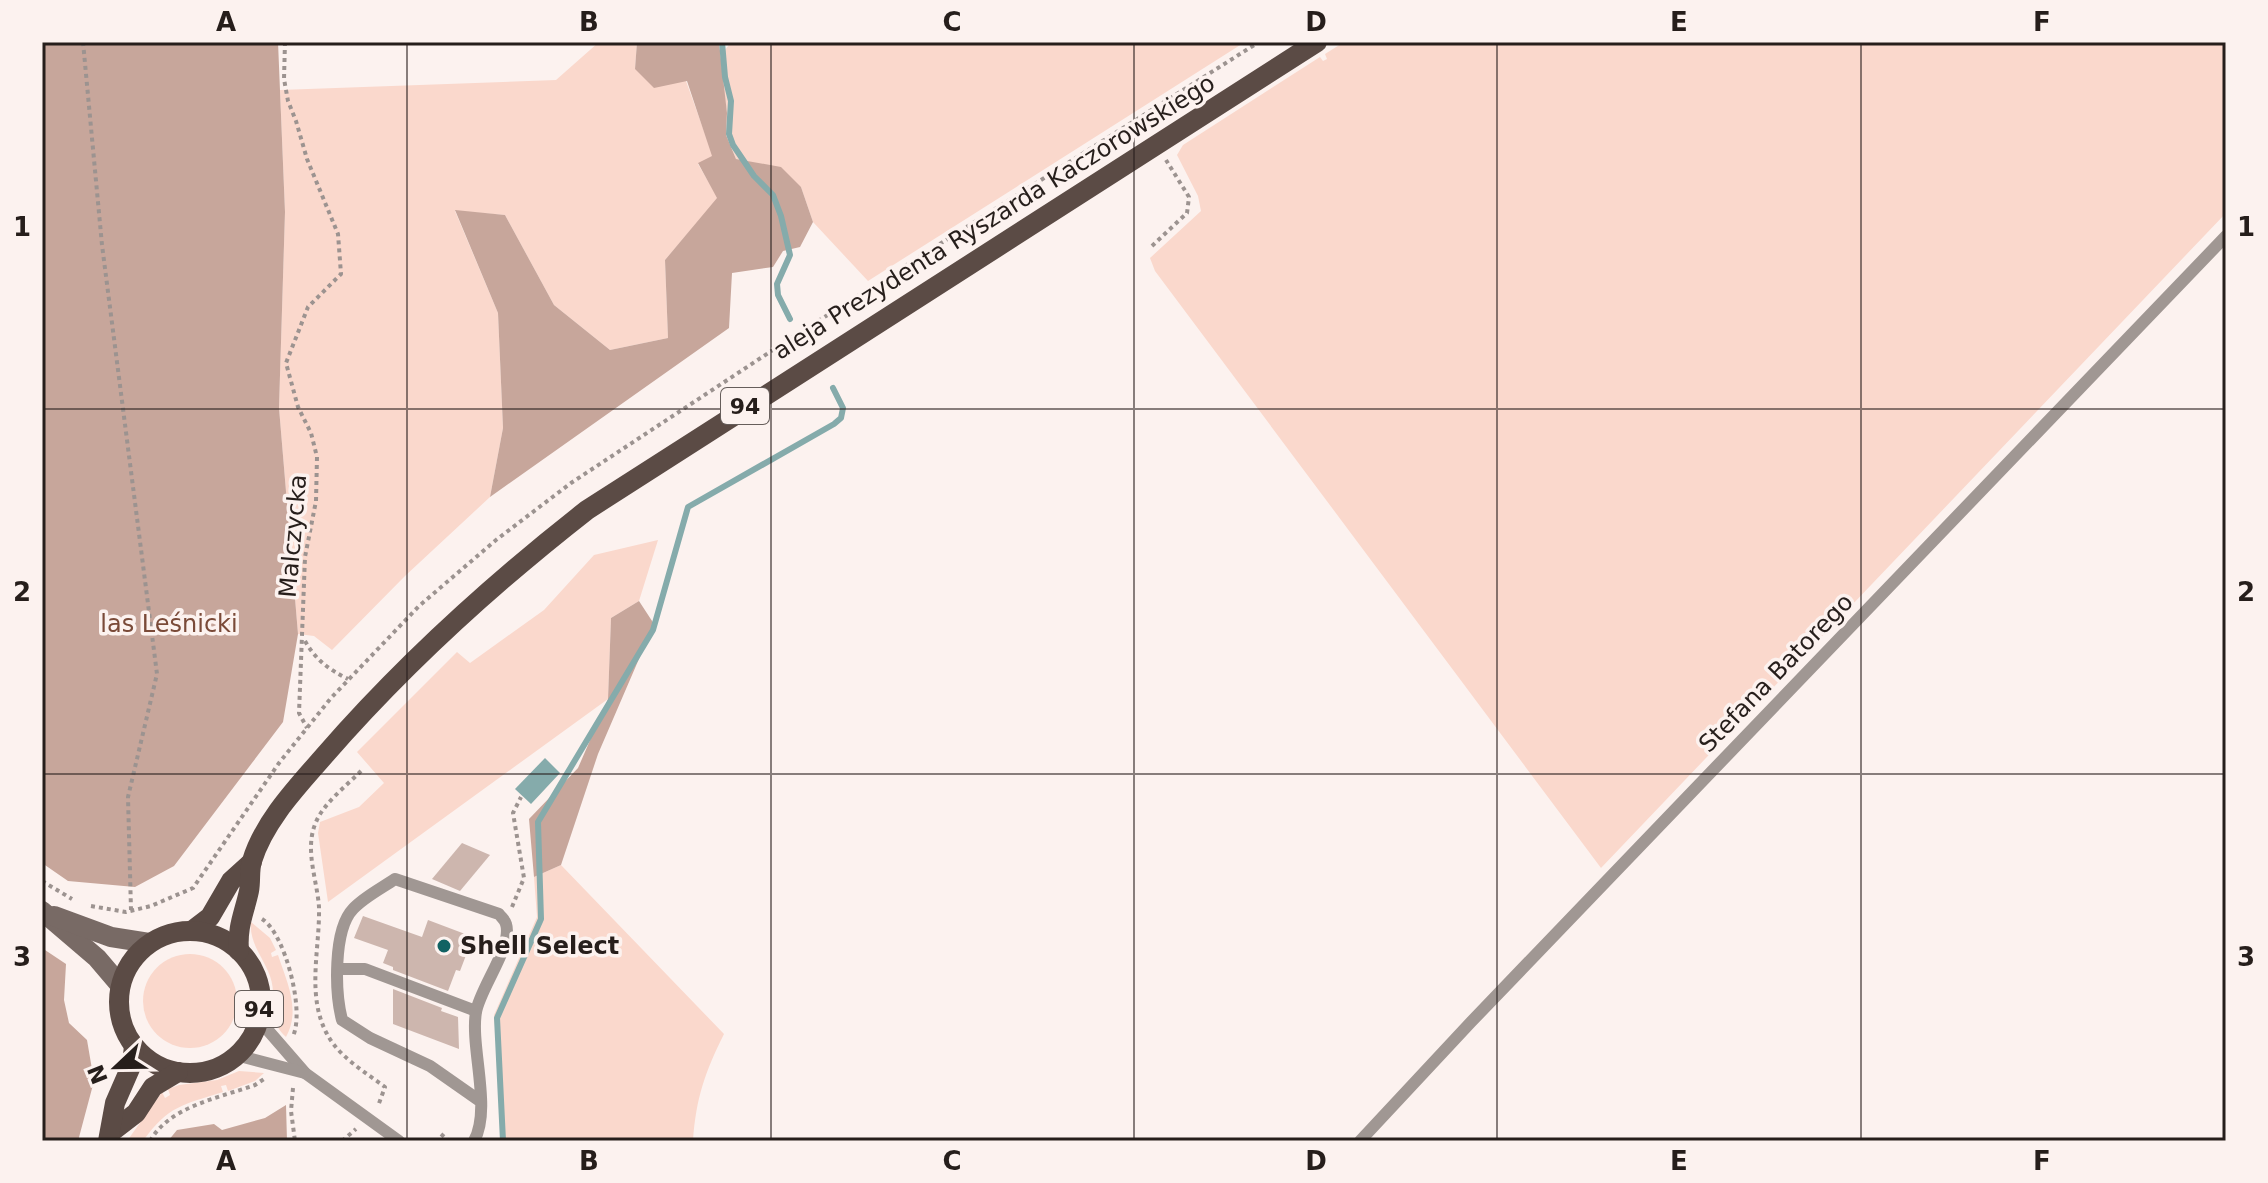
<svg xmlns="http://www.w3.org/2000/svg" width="2268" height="1183" viewBox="0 0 2268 1183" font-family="'DejaVu Sans',sans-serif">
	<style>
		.green { fill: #fad8cc }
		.forest { fill: #c7a69b }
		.water { fill: #85abab }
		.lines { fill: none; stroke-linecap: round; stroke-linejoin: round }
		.stream { stroke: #85abab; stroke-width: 6 }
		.building { fill: #cdb6ae }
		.path { stroke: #9c9390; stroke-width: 4; stroke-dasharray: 4 4; stroke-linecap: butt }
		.service { stroke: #a09793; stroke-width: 12 }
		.secondary { stroke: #786a65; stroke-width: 20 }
		.primary { stroke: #5b4b45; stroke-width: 20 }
		.grid { fill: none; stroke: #261e1b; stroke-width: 2; stroke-opacity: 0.55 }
		.poi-dot { fill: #116263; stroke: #fcf2ef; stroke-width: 3 }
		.labels { text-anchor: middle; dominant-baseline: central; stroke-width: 7; stroke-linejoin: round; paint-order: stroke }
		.shield { fill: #fcf2ef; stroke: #665e5b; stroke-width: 2 }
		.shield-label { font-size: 22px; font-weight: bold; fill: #261e1b }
		.street-label { font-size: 24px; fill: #261e1b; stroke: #fcf2ef }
		.park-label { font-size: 24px; fill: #7a4a38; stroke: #fcf2ef }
		.poi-label { font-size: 24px; font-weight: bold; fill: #261e1b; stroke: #fcf2ef; text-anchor: start }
		.neatline { fill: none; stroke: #261e1b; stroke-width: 3 }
		.grid-label { font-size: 26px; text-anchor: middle; font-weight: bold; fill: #261e1b }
	</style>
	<rect width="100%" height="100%" fill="#fcf2ef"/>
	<!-- green -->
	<g class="green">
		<path d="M599,42h38l-2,27 51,12 27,75 -15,8 20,34 -53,62 3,78 -58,12 -56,-45 -49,-90 -50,-4 43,102 5,115 -13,69 -85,79 -73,74 -18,-14 -16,-2 -19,-226 6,-196 -5,-122 276,-10z"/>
		<path d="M731,42h514l-377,239 -55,-59 -12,-35 -65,-28 -10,-24 1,-22 -8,-55z"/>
		<path d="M1344,42h882v171l-625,655 -446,-597 -5,-13 51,-47 -3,-15 -21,-41 6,-10 137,-88 3,4 4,-2 -2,-5z"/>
		<path d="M658,540l-19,61 -28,17 -3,81 -280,203 -10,-69 2,-11 39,-15 25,-24 -27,-31 100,-100 13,11 74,-53 50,-55z"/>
		<path d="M561,865l163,169c-19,38 -28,64 -31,107h-188l-11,-126 43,-98 -3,-40z"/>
		<path d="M251,922l19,16 6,12 -5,3 1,4 6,-2c9,27 23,55 8,82 -20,-17 -8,-39 -16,-61 -7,-19 -21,-33 -19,-54z"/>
		<circle cx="190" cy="1001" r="47"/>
		<path d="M239,1071l25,2 -9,8 -27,10 -2,-6 -5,1 2,6c-40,13 -54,13 -80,49h-16l35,-49 3,6 5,-3 -2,-6 11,-4 38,-5z"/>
	</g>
	<!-- forest -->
	<g class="forest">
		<path d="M42,42h236l7,170 -6,196 19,226 -15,88 -109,144 -39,21 -67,-6 -26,-18z"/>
		<path d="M637,42h82l8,71 -1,22 10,24 45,8 20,20 12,35 -13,25 -17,4 -10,16 -41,6 -3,55 -239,169 13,-69 -5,-115 -43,-103 50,5 49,90 56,45 58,-12 -3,-78 52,-62 -19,-35 14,-7 -25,-75 -33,7 -19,-19z"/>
		<path d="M639,601l15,23 -56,130 -37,111 -27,12 -5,-58 49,-51 30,-69 3,-81z"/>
		<path d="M42,948l24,16 -2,36 5,23 18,17 7,41 -16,60h-36z"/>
		<path d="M286,1105l1,36h-119l9,-11 37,-6 8,6 43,-12z"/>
	</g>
	<!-- water -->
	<path class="water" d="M545,758l15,15 -29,31 -16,-15z"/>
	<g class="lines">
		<!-- stream -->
		<g class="stream">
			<path d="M722,42l3,35 6,24 -2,33 4,11 21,31 19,19 8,21 9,39 -13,29 1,11 12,24"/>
			<path d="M503,1141l-6,-123 44,-99 -3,-97 115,-192 35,-123 146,-83 7,-6 2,-10 -10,-20"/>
		</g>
	</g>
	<!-- building -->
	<g class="building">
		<path d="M462,843l28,12 -30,36 -28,-12z"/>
		<path d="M363,916l59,21 6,-17 45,17 -13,34 -4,-1 -8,21 -55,-21v-3l-10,-4 5,-13 -34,-12z"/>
		<path d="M393,989l49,19 -1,3 17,6 1,32 -66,-25z"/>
	</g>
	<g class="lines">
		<!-- path -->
		<g class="path">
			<path d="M83,42l19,203 55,429 -29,123 3,113"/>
			<path d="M285,42l-1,37 4,22 8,20 11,38 31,75 3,40 -33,33 -22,56 12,44 13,26 6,24 -1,44 -11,56 -6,156 8,15"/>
			<path d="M1152,246l35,-33 2,-16 -23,-37"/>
			<path d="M305,641c11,19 23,28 43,38"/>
			<path d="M361,771c-15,15 -37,32 -45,51 -12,27 1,57 3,85 1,42 -13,88 8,127 12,23 38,38 58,53l-7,19"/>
			<path d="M42,881l30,18"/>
			<path d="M91,906l35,6 25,-6 42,-18 86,-125 52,-65 88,-92 77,-66 75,-57 214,-141 474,-300"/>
			<path d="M512,907l12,-29 -11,-65 8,-16"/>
			<path d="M262,919c23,14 43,92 31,117"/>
			<path d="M293,1088l-2,23 4,30"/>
			<path d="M441,1134l8,7"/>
			<path d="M150,1141c20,-35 69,-43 105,-56l9,-6"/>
			<path d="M342,1141l14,-12"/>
		</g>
		<!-- service -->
		<g class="service">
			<path d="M339,969h26l111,42"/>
			<path d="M259,1020l46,53 94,68"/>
			<path d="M236,1055l69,18"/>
			<path d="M474,1141c18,-32 -4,-94 2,-129 4,-24 37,-66 30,-88 -1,-4 -5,-7 -7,-10l-104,-35c-13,9 -31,18 -42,30 -20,21 -18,84 -11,111l28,18 60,28 50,35"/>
			<path d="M1360,1141l111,-119 755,-786"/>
		</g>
		<!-- secondary -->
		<g class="secondary">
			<path d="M42,911l55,47 23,27"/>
			<path d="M54,916l57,21 38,6"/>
		</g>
		<!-- primary -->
		<g class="primary">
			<path d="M193,930l17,-13 21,-36 21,-19"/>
			<circle cx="190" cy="1002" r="71"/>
			<path d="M239,951c-2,-25 5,-37 10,-60 2,-10 0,-21 3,-30 12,-40 46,-75 72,-105 80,-92 167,-171 263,-246l730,-468"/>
			<path d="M110,1133l26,-20 17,-26 25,-15"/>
			<path d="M108,1141l7,-38 17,-39 2,-18"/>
		</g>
	</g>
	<!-- grid -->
	<path class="grid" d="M407,42v1099M771,42v1099M1134,42v1099M1497,42v1099M1861,42v1099M42,409h2184M42,774h2184"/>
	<!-- markers -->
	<circle class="poi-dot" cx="444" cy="946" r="8"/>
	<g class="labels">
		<!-- shield labels -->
		<g class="shield">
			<rect x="721" y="388" width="48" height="36" rx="6"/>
			<rect x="235" y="991" width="48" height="36" rx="6"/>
		</g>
		<g class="shield-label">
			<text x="745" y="406">94</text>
			<text x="259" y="1009">94</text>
		</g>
		<!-- street labels -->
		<g class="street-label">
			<text transform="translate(994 217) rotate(-32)">aleja Prezydenta Ryszarda Kaczorowskiego</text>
			<text transform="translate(293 536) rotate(-85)">Malczycka</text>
			<text transform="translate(1776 673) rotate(-46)">Stefana Batorego</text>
		</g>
		<!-- park labels -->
		<g class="park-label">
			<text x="169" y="624">las Leśnicki</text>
		</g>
		<!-- poi labels -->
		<g class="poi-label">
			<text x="460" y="946">Shell Select</text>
		</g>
	</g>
	<!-- border -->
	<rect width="2268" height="1183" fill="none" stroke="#fcf2ef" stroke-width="88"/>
	<!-- north arrow -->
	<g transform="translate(116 1067) rotate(248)" stroke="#fcf2ef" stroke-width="6" paint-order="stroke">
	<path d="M0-6L14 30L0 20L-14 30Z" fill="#261e1b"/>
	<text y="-12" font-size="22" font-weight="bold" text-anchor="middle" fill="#261e1b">N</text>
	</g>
	<rect x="44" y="44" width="2180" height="1095" class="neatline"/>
	<g class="grid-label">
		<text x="226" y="31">A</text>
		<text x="589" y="31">B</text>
		<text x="952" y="31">C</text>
		<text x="1316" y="31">D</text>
		<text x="1679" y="31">E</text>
		<text x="2042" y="31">F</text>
		<text x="22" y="236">1</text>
		<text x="2246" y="236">1</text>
		<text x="22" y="601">2</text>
		<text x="2246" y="601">2</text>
		<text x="22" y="966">3</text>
		<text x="2246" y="966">3</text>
		<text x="226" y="1170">A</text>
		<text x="589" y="1170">B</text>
		<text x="952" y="1170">C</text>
		<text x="1316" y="1170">D</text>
		<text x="1679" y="1170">E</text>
		<text x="2042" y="1170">F</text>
	</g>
</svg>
